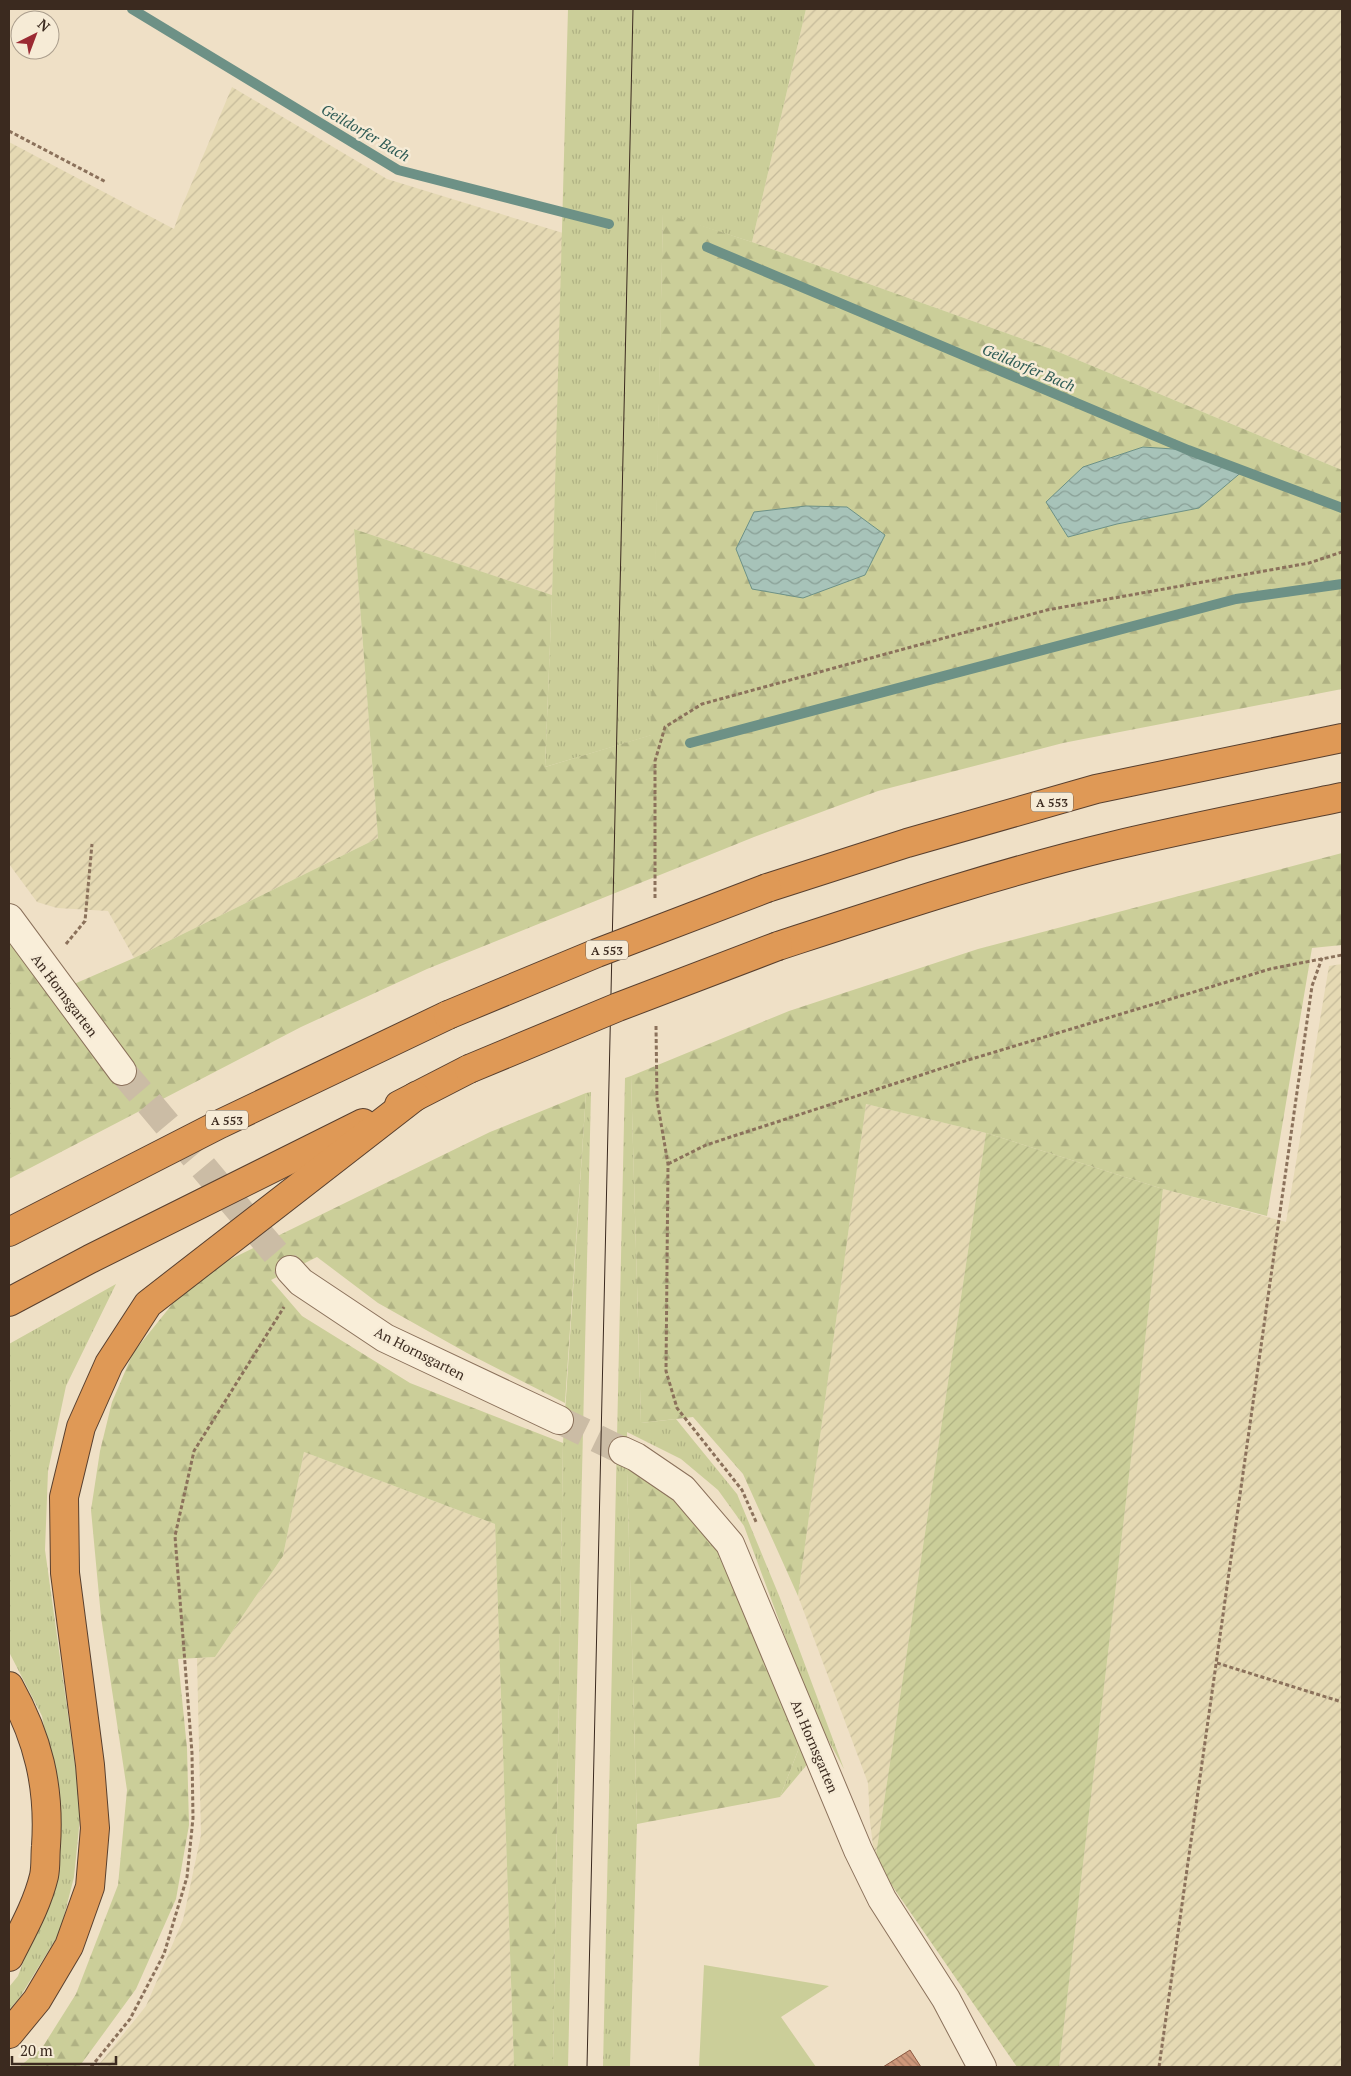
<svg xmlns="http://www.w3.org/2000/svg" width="1351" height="2076" viewBox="0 0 1351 2076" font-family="'PT Serif',serif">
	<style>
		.farmland { fill: url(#farmland-furrows) }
		.grass { fill: url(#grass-tufts) }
		.forest { fill: url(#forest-firs) }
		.park { fill: #cbce99 }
		.garden { fill: url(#garden-furrows) }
		.water { fill: url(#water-waves); stroke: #6d9186 }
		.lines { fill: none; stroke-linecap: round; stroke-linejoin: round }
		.stream { stroke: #6d9186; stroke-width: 10 }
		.building { fill: url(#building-back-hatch); stroke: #8b5840 }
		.minor-tunnel { stroke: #cbbca5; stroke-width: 28; stroke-dasharray: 28 14; stroke-linecap: butt }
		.minor-casing { stroke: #8b715b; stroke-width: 30 }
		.highway-casing { stroke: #59402f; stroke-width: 30 }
		.path { stroke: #8b715b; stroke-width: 3; stroke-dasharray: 4 2.5; stroke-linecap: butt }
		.minor { stroke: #f9eed9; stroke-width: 28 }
		.highway { stroke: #df9956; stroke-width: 28 }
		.tram { stroke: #3b2a1f; stroke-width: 1 }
		.highway-bridge-casing { stroke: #59402f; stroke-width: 30; stroke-linecap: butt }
		.highway-bridge { stroke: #df9956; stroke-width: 28 }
		.labels { text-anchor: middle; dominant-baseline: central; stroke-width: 5; stroke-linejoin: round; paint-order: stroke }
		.shield { fill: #f6ebd6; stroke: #736456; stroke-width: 1 }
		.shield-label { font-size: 12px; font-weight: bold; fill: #3b2a1f }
		.street-label { font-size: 14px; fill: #3b2a1f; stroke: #f6ebd6 }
		.water-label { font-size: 15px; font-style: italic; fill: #2e5b55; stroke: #f6ebd6 }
	</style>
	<defs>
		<pattern id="farmland-furrows" width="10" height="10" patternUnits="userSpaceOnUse" patternTransform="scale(1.25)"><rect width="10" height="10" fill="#e5d9b3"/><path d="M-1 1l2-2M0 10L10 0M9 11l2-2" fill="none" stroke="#c5ba9a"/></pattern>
		<pattern id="grass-tufts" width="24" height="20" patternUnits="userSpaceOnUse" patternTransform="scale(1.25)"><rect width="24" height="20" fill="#cbce99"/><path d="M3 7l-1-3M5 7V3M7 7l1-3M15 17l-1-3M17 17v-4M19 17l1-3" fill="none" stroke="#afb183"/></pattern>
		<pattern id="forest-firs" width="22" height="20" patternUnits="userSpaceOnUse" patternTransform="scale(1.25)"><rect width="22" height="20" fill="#cbce99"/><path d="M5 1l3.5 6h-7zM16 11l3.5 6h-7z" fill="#afb183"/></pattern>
		<pattern id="garden-furrows" width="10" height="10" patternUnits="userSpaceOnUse" patternTransform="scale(1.25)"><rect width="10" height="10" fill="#cbce99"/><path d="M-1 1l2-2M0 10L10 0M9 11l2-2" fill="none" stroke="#afb183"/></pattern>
		<pattern id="water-waves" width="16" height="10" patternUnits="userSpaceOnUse" patternTransform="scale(1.25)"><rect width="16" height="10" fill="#a7c3b9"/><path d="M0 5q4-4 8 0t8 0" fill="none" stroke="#899f96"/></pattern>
		<pattern id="building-back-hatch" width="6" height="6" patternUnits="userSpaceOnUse" patternTransform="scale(1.25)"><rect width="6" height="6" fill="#ce987b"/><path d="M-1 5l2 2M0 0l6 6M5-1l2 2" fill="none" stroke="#a87c64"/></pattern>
	</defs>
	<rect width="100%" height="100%" fill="#efe0c6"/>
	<!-- farmland -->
	<g class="farmland">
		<path d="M806,9h536v461l-288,-120 -302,-108z"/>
		<path d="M232,87l155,92 176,54 -11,362 -198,-66 24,309 -244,120 -26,-47 -51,-3 -20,-6 -28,-38v-722l165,87 6,-18z"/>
		<path d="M1342,964v1103h-283l104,-878 123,33 43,-256z"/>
		<path d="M866,1104l120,29 -111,728 -5,-39 -2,-39 -70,-187z"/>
		<path d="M304,1452l191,72 19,543h-417l49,-61 37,-86 18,-85 -4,-177 18,-1 68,-101z"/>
	</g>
	<!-- grass -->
	<g class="grass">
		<path d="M568,9h238l-54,233 -89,-28 -11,521 -107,32 7,-172z"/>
		<path d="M631,1076l10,347 35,-4 61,75 43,104 64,171 -31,-57 -69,-186 -26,-36 -37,-31 -54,-27v28l78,59 105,242 -30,36 19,-49 -172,-277 10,353 -7,243h-27l22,-989z"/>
		<path d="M591,1092l-23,975h-15l10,-624 23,-350z"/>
		<path d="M116,1284l-50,102 -18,85 -3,79 36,258 -7,69 -14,55 -40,65 -11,13v-23l9,-11 35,-94 7,-73 -18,-93 -33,-64v-308z"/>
	</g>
	<!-- forest -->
	<g class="forest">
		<path d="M663,213l89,29 302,108 288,120v219l-279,54 -185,48 -124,46 -327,132 -126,58 -292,152v-240l42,55 83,-36 244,-120 -24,-309 198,66 -7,172 106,-32z"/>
		<path d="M1342,853v92l-30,3 -45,268 -104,-27 -177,-56 -120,-29 -68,492 -55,-122 -50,-57 -52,6 -10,-347 158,-65 189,-62z"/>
		<path d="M586,1093l-21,310 -98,-50 -89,-50 -61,-46 -46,23 31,36 108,67 153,60 -10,624h-39l-19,-543 -191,-72 -21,104 -68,101 -37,2 9,89 2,77 -13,74 -40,90 -57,78h-60l23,-19 34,-54 42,-109 9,-95 -26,-173 -10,-107 9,-59 12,-49 21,-49 61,-76 296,-145z"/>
		<path d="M627,1471l49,27 47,66 76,184 -19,49 -143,27z"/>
	</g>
	<!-- park -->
	<path class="park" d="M704,1965l125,21 -48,31 35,50h-117z"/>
	<!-- garden -->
	<path class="garden" d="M986,1133l177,56 -104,878h-42l-142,-206z"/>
	<!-- water -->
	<g class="water">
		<path d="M1143,447l45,3 56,20 -45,38 -82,16 -49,13 -22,-35 37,-35z"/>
		<path d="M806,506l41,1 38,28 -20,40 -62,23 -51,-9 -16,-40 18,-37z"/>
	</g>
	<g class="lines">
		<!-- stream -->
		<g class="stream">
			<path d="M132,9l266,161 211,54"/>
			<path d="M707,247l481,203 154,58"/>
			<path d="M690,743l546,-144 106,-15"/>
		</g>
	</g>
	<!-- building -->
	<path class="building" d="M910,2050l11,17h-38z"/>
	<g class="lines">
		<!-- minor-tunnel -->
		<g class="minor-tunnel">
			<path d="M122,1071l168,199"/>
			<path d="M559,1420l64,31"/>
		</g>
		<!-- minor casing -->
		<g class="minor-casing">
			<g id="minor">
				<path d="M9,918l113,153"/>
				<path d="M290,1270l11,12 84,56 174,82"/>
				<path d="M623,1451l13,6 47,32 47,55 128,306 24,49 64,100 36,68"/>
			</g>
		</g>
		<!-- highway casing -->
		<g class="highway-casing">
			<g id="highway">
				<path d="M767,888l140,-45 189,-54 246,-51"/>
				<path d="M778,946c110,-36 221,-73 334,-100 76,-18 153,-33 230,-49"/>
				<path d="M399,1105l70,-36"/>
				<path d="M9,1232l211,-108 228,-109"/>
				<path d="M9,1302l81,-43 273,-136"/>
				<path d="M9,1686c29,52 41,100 37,160 -1,10 0,21 -2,30 -7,29 -22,55 -35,81"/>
				<path d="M9,2034l28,-34 32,-54 21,-59 5,-59 -5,-63 -25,-192 -1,-76 17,-70 28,-63 39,-60 268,-208"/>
			</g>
		</g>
		<!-- path -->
		<g class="path">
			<path d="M9,131l97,51"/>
			<path d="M655,898v-137l10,-34 37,-23 345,-94 262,-47 33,-11"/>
			<path d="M66,944l19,-23 7,-77"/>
			<path d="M656,1026l1,74 11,64 -2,207 11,37 65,82 15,34"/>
			<path d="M668,1164l38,-19 249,-81 315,-95 72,-14"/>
			<path d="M1217,1663l125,39"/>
			<path d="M91,2067l39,-48 34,-65 23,-77 6,-59 -1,-65 -17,-217 19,-85 90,-144"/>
			<path d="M1159,2067l153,-1081 10,-28"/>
		</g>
		<!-- minor -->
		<use href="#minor" class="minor"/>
		<!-- highway -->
		<use href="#highway" class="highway"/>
		<!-- tram -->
		<path class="tram" d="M587,2067l46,-2058"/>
		<!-- highway-bridge casing -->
		<g class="highway-bridge-casing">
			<g id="highway-bridge">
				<path d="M448,1015l149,-62 170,-65"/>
				<path d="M469,1069l149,-62 160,-61"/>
			</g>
		</g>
		<!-- highway-bridge -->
		<use href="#highway-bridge" class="highway-bridge"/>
	</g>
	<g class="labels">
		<!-- shield labels -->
		<g class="shield">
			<rect x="1031" y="792.5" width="42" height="19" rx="4"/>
			<rect x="586" y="940.5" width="42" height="19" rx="4"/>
			<rect x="206" y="1110.5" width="42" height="19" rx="4"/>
		</g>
		<g class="shield-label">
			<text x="1052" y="802">A 553</text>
			<text x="607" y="950">A 553</text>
			<text x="227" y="1120">A 553</text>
		</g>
		<!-- street labels -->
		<g class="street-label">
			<text transform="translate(65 995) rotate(53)">An Hornsgarten</text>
			<text transform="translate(420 1353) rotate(27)">An Hornsgarten</text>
			<text transform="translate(815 1746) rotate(67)">An Hornsgarten</text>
		</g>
		<!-- water labels -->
		<g class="water-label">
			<text transform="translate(366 132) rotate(30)">Geildorfer Bach</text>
			<text transform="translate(1029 367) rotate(23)">Geildorfer Bach</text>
		</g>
	</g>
	<!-- border -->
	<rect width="1351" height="2076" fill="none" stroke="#3b2a1f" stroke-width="20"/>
	<!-- north arrow -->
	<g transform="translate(35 35) rotate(42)"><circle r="24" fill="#f6ebd6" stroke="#ab9e8d"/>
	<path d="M0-4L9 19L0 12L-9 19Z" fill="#9b2a33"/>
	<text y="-8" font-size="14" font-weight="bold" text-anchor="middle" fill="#3b2a1f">N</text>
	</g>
	<!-- scale -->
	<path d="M12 2056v8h104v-8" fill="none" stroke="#3b2a1f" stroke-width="2.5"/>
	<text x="20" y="2056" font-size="15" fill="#3b2a1f" stroke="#f6ebd6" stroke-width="4" paint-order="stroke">20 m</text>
</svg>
